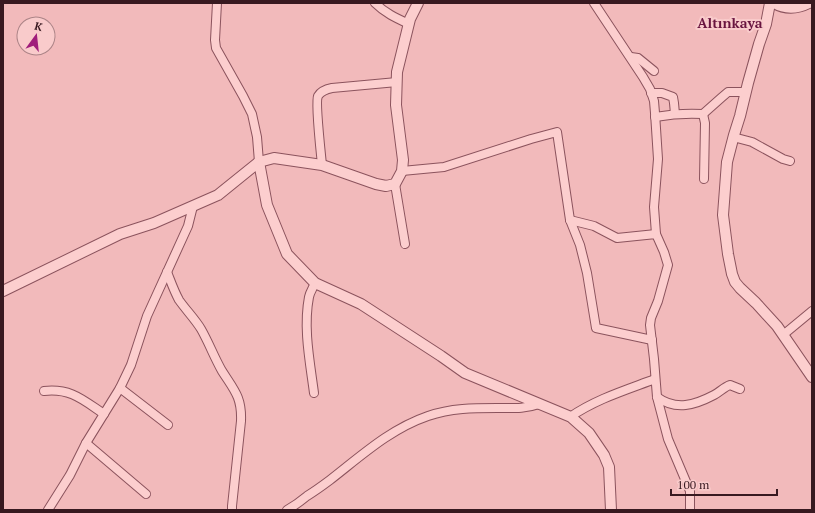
<svg xmlns="http://www.w3.org/2000/svg" width="815" height="513" viewBox="0 0 815 513" font-family="'PT Serif',serif">
	<style>
		.lines { fill: none; stroke-linecap: round; stroke-linejoin: round }
		.minor-casing { stroke: #8b535d; stroke-width: 10 }
		.tertiary-casing { stroke: #8b535d; stroke-width: 12 }
		.minor { stroke: #fccece; stroke-width: 8 }
		.tertiary { stroke: #fccece; stroke-width: 10 }
		.labels { text-anchor: middle; dominant-baseline: central; stroke-width: 4; stroke-linejoin: round; paint-order: stroke }
		.quarter-label { font-size: 14px; font-weight: bold; fill: #69143f; stroke: #f9cbcb }
	</style>
	<rect width="100%" height="100%" fill="#f2babb"/>
	<g class="lines">
		<!-- minor casing -->
		<g class="minor-casing">
			<g id="minor">
				<path d="M217,3l-2,37 1,8 27,48 9,18 5,23 2,25"/>
				<path d="M375,3c10,10 21,15 34,21"/>
				<path d="M594,3l49,74 7,12 4,12 1,12 3,46 -4,48 2,27"/>
				<path d="M631,57l7,1 16,13"/>
				<path d="M651,93h11l11,4 1,6 1,11"/>
				<path d="M703,114l2,9 -1,56"/>
				<path d="M655,117c17,-3 31,-4 48,-3l18,-16 7,-6h18"/>
				<path d="M733,137l19,5 31,17 7,2"/>
				<path d="M322,165c-1,-11 -7,-63 -4,-69 3,-5 9,-7 14,-8l65,-6"/>
				<path d="M402,171l42,-4 87,-28 26,-7 13,88 10,25 7,28 9,55 56,12"/>
				<path d="M395,184l10,60"/>
				<path d="M570,220l24,6 23,12 39,-4 8,18 4,13 -10,36 -7,17 -1,7 4,34 3,38 11,42 22,52v19"/>
				<path d="M167,272c4,10 7,19 12,28 7,10 16,19 22,29 8,14 13,28 21,42 12,19 20,26 19,50l-9,85v4"/>
				<path d="M783,335l29,-24"/>
				<path d="M120,388l48,37"/>
				<path d="M44,391c27,-3 39,9 60,23"/>
				<path d="M314,393c-4,-31 -11,-65 -5,-96 1,-5 4,-9 6,-14"/>
				<path d="M657,397c19,14 38,8 57,-2 6,-3 10,-8 16,-10l10,4"/>
				<path d="M570,417c26,-18 56,-27 85,-38"/>
				<path d="M86,443l60,51"/>
				<path d="M48,510l22,-35 16,-32 34,-55 11,-23 16,-49 41,-90 5,-20"/>
				<path d="M287,510c7,-4 14,-9 20,-14 8,-5 15,-10 23,-16 31,-24 60,-51 98,-64 23,-8 46,-8 69,-8 15,0 28,1 42,-4"/>
			</g>
		</g>
		<!-- tertiary casing -->
		<g class="tertiary-casing">
			<g id="tertiary">
				<path d="M770,3l-4,21 -7,20 -11,39 -8,33 -6,19 -7,27 -4,53 5,39 4,20 3,8 5,6 16,15 21,23 35,51"/>
				<path d="M774,3c12,7 23,6 35,0"/>
				<path d="M259,162l8,43 20,49 28,29 46,21 80,52 24,17 106,44 18,16 15,22 5,12 2,43"/>
				<path d="M3,291l117,-57 34,-11 64,-28 41,-33 15,-4 48,7 54,19 10,2 9,-2 7,-13 1,-11 -7,-55 1,-33 13,-53 8,-16"/>
			</g>
		</g>
		<!-- minor -->
		<use href="#minor" class="minor"/>
		<!-- tertiary -->
		<use href="#tertiary" class="tertiary"/>
	</g>
	<g class="labels">
		<!-- quarter labels -->
		<g class="quarter-label">
			<text x="730" y="22">Altınkaya</text>
		</g>
	</g>
	<!-- border -->
	<rect width="815" height="513" fill="none" stroke="#381920" stroke-width="8"/>
	<!-- north arrow -->
	<g transform="translate(36 36) rotate(15)"><circle r="19" fill="#f9cbcb" stroke="#ac8487"/>
	<path d="M0-3L7 15L0 10L-7 15Z" fill="#a01d7b"/>
	<text y="-6" font-size="11" font-weight="bold" text-anchor="middle" fill="#381920">K</text>
	</g>
	<!-- scale -->
	<path d="M671 489v6h106v-6" fill="none" stroke="#381920" stroke-width="2"/>
	<text x="677" y="489" font-size="12" fill="#381920" stroke="#f9cbcb" stroke-width="3" paint-order="stroke">100 m</text>
</svg>
